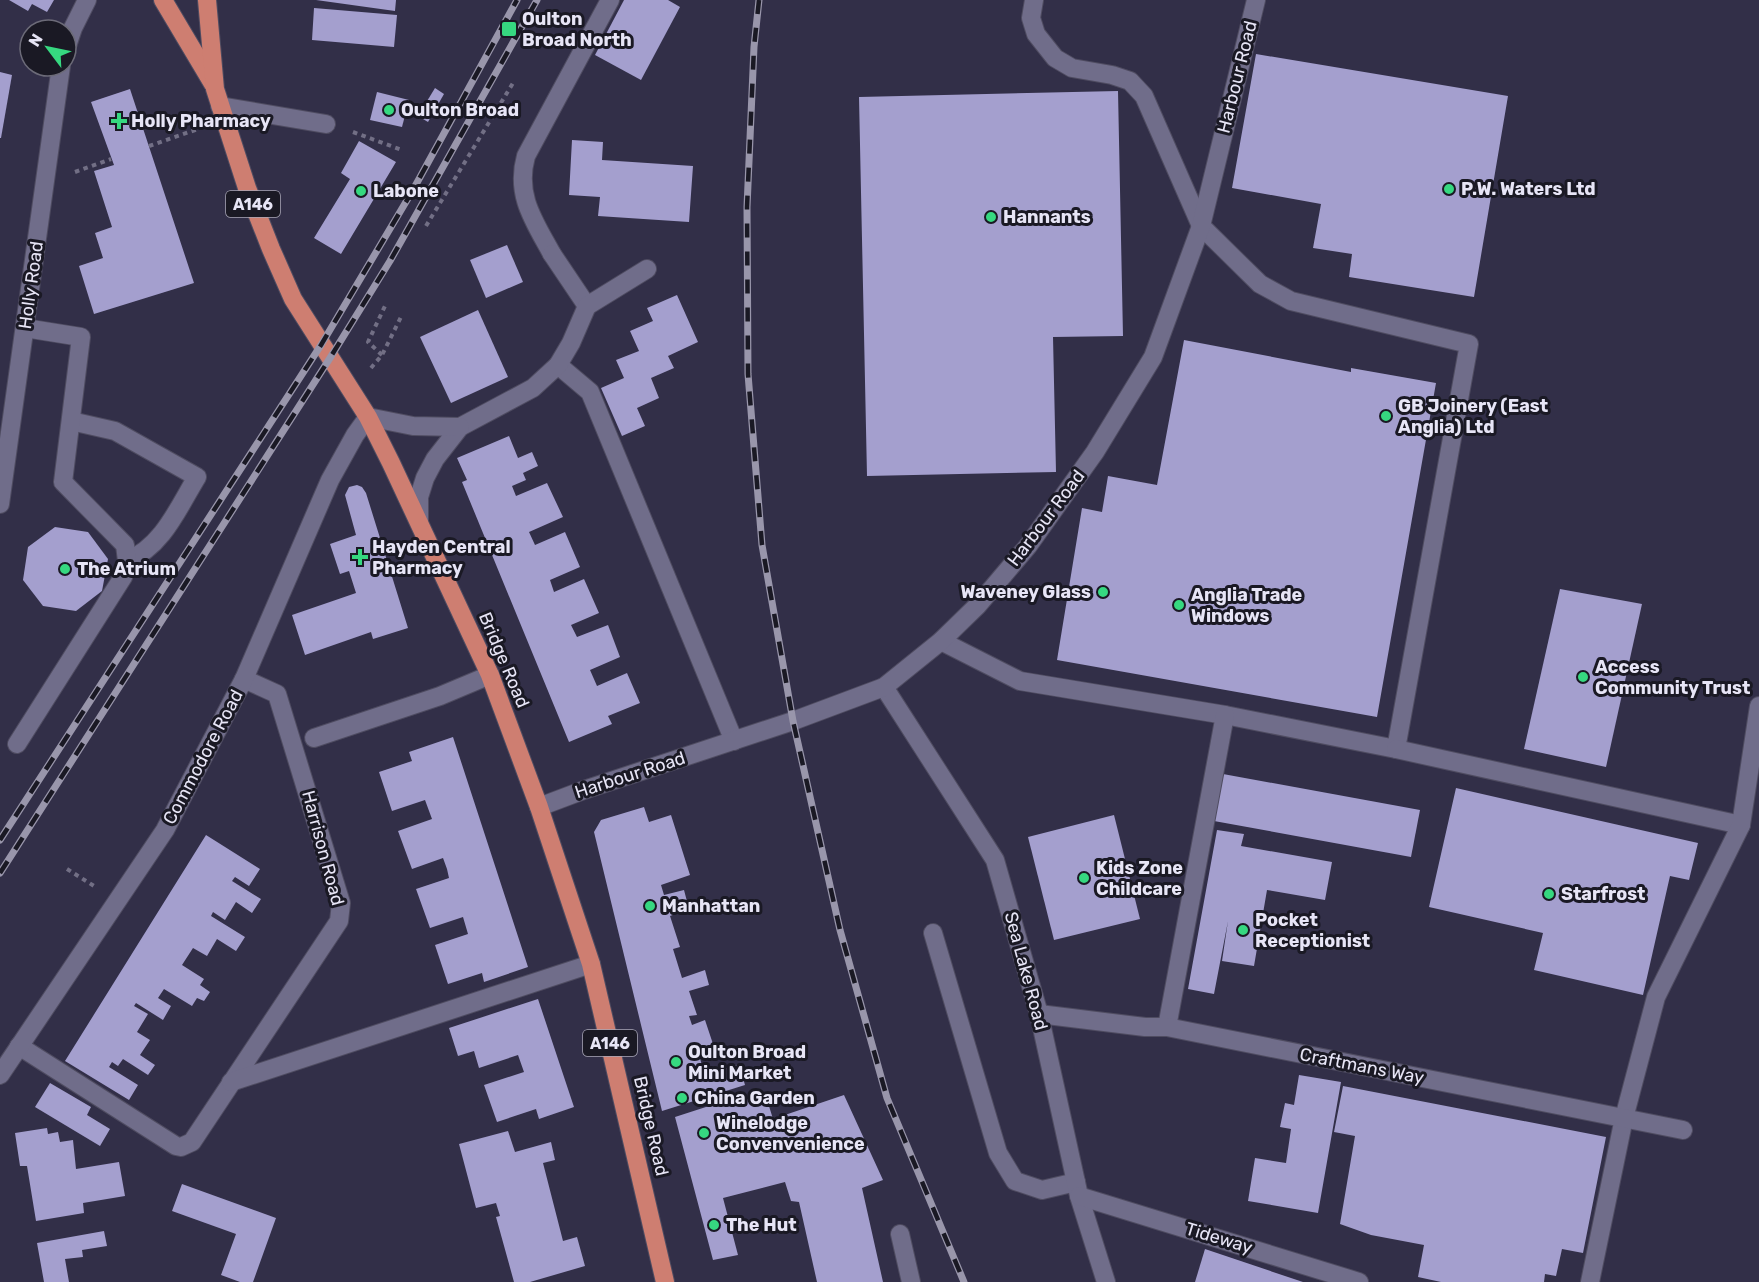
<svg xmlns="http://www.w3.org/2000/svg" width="1759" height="1282" viewBox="0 0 1759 1282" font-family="Rubik,sans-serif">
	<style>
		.building { fill: #a49fce }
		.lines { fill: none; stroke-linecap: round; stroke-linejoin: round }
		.lane-casing { stroke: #4f4c61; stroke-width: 20 }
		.street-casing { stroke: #4f4c61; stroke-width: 20 }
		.highway-casing { stroke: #4f4c61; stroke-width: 20 }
		.path { stroke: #726f85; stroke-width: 4; stroke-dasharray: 4.5 4.5; stroke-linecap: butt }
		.lane { stroke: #706d8a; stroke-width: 18 }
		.street { stroke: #706d8a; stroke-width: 18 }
		.highway { stroke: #ce7e71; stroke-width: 18 }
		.rail-casing { stroke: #9996ab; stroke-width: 7 }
		.rail { stroke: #1a1924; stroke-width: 4.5; stroke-dasharray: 14; stroke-linecap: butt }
		.poi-dot { fill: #36d880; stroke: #1a1924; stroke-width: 2 }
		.labels { text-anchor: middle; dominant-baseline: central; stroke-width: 6; stroke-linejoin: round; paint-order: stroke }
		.shield { fill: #1a1924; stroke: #aaa8b7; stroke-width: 1.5 }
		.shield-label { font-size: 16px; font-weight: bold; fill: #e7e5f6 }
		.poi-label { font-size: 18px; font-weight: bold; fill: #e7e5f6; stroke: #1a1924; text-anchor: start }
		.street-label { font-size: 18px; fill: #e7e5f6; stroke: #1a1924 }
	</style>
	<rect width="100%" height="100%" fill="#322f48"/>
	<!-- building -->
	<g class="building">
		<path d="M9,0h45l-7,12 -15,-8 -4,7z"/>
		<path d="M316,0h80l-1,11z"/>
		<path d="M624,0h44l12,7 -39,73 -46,-25z"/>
		<path d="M314,8l83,7 -3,32 -82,-7z"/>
		<path d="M1256,54l252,42 -34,201 -125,-20 3,-23 -39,-6 8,-44 -89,-16z"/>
		<path d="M0,72l12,3 -11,63h-1z"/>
		<path d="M435,88l9,6 -16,28 -10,-6z"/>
		<path d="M130,89l64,194 -100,31 -15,-48 24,-8 -8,-25 17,-6 -18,-56 20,-6 -23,-63z"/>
		<path d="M1118,91l5,245 -70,1 3,135 -189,4 -8,-379z"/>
		<path d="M377,92l32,8 -7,27 -32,-7z"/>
		<path d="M572,140l31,2 -1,18 91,6 -4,56 -91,-6 2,-19 -31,-2z"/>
		<path d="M359,141l37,21 -55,92 -27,-16 36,-59 -9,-6z"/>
		<path d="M507,245l16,37 -37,16 -16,-38z"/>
		<path d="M677,295l21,47 -30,14 6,12 -23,10 8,20 -22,10 8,18 -23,10 -21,-48 23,-10 -8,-18 23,-9 -9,-20 23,-10 -6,-13z"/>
		<path d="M478,310l30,67 -57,26 -31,-66z"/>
		<path d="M1184,340l167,32v-4l85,15 -59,334 -320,-57 25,-152 20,4 6,-36 49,9z"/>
		<path d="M509,436l9,22 14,-6 6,14 -15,7 3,7 -14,6 4,10 31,-13 16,34 -34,15 6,13 30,-13 15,35 -30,13 4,12 30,-13 15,34 -28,12 6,12 31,-12 12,32 -30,13 7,16 30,-13 13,30 -32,13 4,8 -43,18 -107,-260 5,-2 -10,-22z"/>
		<path d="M357,485l5,2 4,6 42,135 -35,11 -2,-7 -66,23 -13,-40 64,-22 -7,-22 -9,3 -10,-30 26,-9 -11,-40 4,-8z"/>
		<path d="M55,527l33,5 20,27 -6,32 -26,20 -33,-5 -20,-26 5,-33z"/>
		<path d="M1560,589l82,15 -36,163 -82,-18z"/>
		<path d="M453,737l75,230 -44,15 -2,-9 -34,11 -13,-39 33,-11 -5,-17 -33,11 -14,-39 33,-11 -2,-9 -4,-11 -31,11 -14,-38 34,-12 -7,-19 -33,11 -13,-39 33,-11 -3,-9z"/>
		<path d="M1223,774l197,36 -9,47 -197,-36z"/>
		<path d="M1456,788l242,55 -9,37 -19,-4 -27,119 -109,-25 9,-37 -114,-26z"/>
		<path d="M644,807l5,15 22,-7 19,60 -29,10 3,10 20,-5 5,19 -19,7 10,31 -7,2 9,29 23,-8 4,15 -20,6 8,24 -8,1 3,9 13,-5 10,30 -16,5 6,21 34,-12 6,21 -83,26 -68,-279 7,-12z"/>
		<path d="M1114,815l26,104 -86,21 -26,-103z"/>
		<path d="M1217,830l27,4 -3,12 91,16 -7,38 -58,-10 -13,76 -32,-5 6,-40 -14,73 -26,-5z"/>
		<path d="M206,835l54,34 -11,17 -14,-9 -3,4 29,18 -9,14 -16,-11 -11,18 -12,-8 -2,4 34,21 -9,14 -19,-12 -10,17 -14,-8 -11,17 22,14 -4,6 10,7 -6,9 -7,-3 -5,8 -28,-17 -6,9 13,8 -8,14 -27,-17 -2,3 14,8 -11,18 13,8 -10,15 15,10 -7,10 -25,-16 -5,7 -6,-4 -3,5 29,18 -9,15 -64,-39z"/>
		<path d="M538,999l36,108 -35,12 -3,-10 -39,13 -13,-37 40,-13 -6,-17 -39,13 -5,-17 -16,5 -9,-28z"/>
		<path d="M1299,1075l42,7 -23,131 -70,-12 7,-43 31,5 5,-34 -11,-2 5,-24 9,2z"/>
		<path d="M50,1083l41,24 -4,8 23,14 -10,17 -65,-39z"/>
		<path d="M1343,1086l263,51 -23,116 -21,-4 -6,27 -11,-2 -1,8h-103l-23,-5 6,-32 -53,-10 -31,-11 15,-88 -21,-4z"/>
		<path d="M765,1093l8,26 71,-24 39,85 -21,8 21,94h-66l-18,-80 -8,-1 -6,-19 -62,16 15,57 -25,5 -38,-143 68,-22 2,5z"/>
		<path d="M47,1128l1,6 10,-2 2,10 13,-2 3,29 43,-7 6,34 -42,7 1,10 -48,8 -9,-55h-7l-5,-33z"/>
		<path d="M508,1131l7,21 36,-10 4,18 -12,3 20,78 14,-4 8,29 -55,16h-16l-18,-65 4,-1 -4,-13 -20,5 -17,-64z"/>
		<path d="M182,1184l94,34 -23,64h-13l-19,-7 15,-41 -64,-23z"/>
		<path d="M104,1231l3,15 -25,4 1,7 -18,2 4,23h-25l-7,-39z"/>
		<path d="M1205,1249l98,33h-108z"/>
	</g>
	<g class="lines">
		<!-- lane casing -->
		<g class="lane-casing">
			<g id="lane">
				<path d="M220,106l106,18"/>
				<path d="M552,254c-18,-33 -37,-59 -26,-98l84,-156"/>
				<path d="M558,365l32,27 144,349"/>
				<path d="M71,421l44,10 82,46c-19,31 -34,69 -70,84"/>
				<path d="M941,641l79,40 205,34 171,34 73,-405 -178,-43 -31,-17 -59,-58 -57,-130 -14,-15 -18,-6 -40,-7 -17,-10 -19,-24 -5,-16 3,-18"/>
				<path d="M314,738l126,-42 50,-21"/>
				<path d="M17,744l106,-167 4,-16 -2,-16 -62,-63 18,-145 -56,-9"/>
				<path d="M1396,749l345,76"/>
				<path d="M933,933l65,220 17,28 27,9 34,-8"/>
				<path d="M1167,1027l58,-312"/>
				<path d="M19,1046l157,100 5,1 11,-5 147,-221 2,-18 -64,-209 -33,-15"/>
				<path d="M900,1234l11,48"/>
				<path d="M1590,1282l34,-164 32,-121 85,-172 18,-119"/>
			</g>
		</g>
		<!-- street casing -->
		<g class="street-casing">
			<g id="street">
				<path d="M66,49l7,-21 14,-28"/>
				<path d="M552,254l35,52"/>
				<path d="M0,504l61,-438"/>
				<path d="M419,521v-24l6,-19 10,-19 25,-32 73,-39 25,-23 13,-22 16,-37 60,-37"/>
				<path d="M884,687l111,173 44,154 40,182 27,86"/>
				<path d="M539,807l45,-17 209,-69 91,-34 57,-46 37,-36 50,-59 67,-94 58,-95 48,-131 55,-226"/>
				<path d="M1039,1014l106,13h22l516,103"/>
				<path d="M0,1075l165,-245 79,-151 86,-199 25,-45 13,-18 45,9 47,1"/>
				<path d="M231,1082l360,-118"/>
				<path d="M1079,1196l280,86"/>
			</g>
		</g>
		<!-- highway casing -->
		<g class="highway-casing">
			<g id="highway">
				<path d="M163,0l50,84"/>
				<path d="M207,0l8,89 32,99 24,61 22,50 75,118 23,46 99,212 49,132 52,157 74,318"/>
			</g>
		</g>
		<!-- path -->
		<g class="path">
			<path d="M353,132l49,18"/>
			<path d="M149,146l49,-17"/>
			<path d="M75,172l36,-13"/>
			<path d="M426,226l87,-143"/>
			<path d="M382,355l-14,-13 17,-36"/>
			<path d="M371,368l11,-13 19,-38"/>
			<path d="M67,869l27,17"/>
		</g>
		<!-- lane -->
		<use href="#lane" class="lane"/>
		<!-- street -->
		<use href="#street" class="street"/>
		<!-- highway -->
		<use href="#highway" class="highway"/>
		<!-- rail casing -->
		<g class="rail-casing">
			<g id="rail">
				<path d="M759,0l-5,47 -7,160 1,167 14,171 31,176 47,209 47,168 77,184"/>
				<path d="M0,840l321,-495 92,-155 104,-190"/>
				<path d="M0,873l330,-515 60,-97 147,-261"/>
			</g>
		</g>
		<!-- rail -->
		<use href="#rail" class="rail"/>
	</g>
	<!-- markers -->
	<g class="poi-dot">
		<rect x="501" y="21" width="16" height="16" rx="3"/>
		<circle cx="389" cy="110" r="6"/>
		<path d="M116 112h6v6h6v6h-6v6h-6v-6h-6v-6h6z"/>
		<circle cx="1449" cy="189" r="6"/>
		<circle cx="361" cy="191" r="6"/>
		<circle cx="991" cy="217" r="6"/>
		<circle cx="1386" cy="416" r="6"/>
		<path d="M357 548h6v6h6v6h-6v6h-6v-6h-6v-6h6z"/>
		<circle cx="65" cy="569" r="6"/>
		<circle cx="1103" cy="592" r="6"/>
		<circle cx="1179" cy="605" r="6"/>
		<circle cx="1583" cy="677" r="6"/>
		<circle cx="1084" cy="878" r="6"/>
		<circle cx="1549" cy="894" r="6"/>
		<circle cx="650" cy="906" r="6"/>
		<circle cx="1243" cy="930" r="6"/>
		<circle cx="676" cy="1062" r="6"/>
		<circle cx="682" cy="1098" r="6"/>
		<circle cx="704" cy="1133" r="6"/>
		<circle cx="714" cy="1225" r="6"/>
	</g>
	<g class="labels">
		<!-- shield labels -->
		<g class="shield">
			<rect x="226" y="191" width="54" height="26" rx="4.5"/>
			<rect x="583" y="1030" width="54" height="26" rx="4.5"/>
		</g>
		<g class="shield-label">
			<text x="253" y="204">A146</text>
			<text x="610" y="1043">A146</text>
		</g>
		<!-- poi labels -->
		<g class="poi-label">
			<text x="522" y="19">Oulton<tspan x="522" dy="21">Broad North</tspan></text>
			<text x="401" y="110">Oulton Broad</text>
			<text x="131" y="121">Holly Pharmacy</text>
			<text x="1461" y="189">P.W. Waters Ltd</text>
			<text x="373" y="191">Labone</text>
			<text x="1003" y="217">Hannants</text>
			<text x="1398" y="406">GB Joinery (East<tspan x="1398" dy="21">Anglia) Ltd</tspan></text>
			<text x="372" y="547">Hayden Central<tspan x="372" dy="21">Pharmacy</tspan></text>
			<text x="77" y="569">The Atrium</text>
			<text x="1091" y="592" text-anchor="end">Waveney Glass</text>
			<text x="1191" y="595">Anglia Trade<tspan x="1191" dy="21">Windows</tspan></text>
			<text x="1595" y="667">Access<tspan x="1595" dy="21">Community Trust</tspan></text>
			<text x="1096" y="868">Kids Zone<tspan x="1096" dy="21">Childcare</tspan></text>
			<text x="1561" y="894">Starfrost</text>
			<text x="662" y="906">Manhattan</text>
			<text x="1255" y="920">Pocket<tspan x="1255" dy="21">Receptionist</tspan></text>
			<text x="688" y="1052">Oulton Broad<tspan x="688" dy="21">Mini Market</tspan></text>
			<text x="694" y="1098">China Garden</text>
			<text x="716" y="1123">Winelodge<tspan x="716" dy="21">Convenvenience</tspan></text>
			<text x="726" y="1225">The Hut</text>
		</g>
		<!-- street labels -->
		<g class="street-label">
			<text transform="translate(1237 77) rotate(-76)">Harbour Road</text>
			<text transform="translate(31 285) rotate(-82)">Holly Road</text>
			<text transform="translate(1046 518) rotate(-53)">Harbour Road</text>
			<text transform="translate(504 660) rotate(67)">Bridge Road</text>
			<text transform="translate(203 757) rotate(-62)">Commodore Road</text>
			<text transform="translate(630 775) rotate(-18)">Harbour Road</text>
			<text transform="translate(323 848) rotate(75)">Harrison Road</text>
			<text transform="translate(1026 971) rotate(75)">Sea Lake Road</text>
			<text transform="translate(1362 1066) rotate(11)">Craftmans Way</text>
			<text transform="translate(651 1126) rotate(77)">Bridge Road</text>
			<text transform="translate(1219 1238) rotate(17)">Tideway</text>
		</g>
	</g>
	<!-- north arrow -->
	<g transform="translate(48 48) rotate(302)"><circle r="28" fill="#1a1924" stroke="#6c6b78" stroke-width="1.5"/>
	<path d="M0-4.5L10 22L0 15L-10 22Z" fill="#36d880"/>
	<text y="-9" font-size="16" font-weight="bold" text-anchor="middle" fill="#e7e5f6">N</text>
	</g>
</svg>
